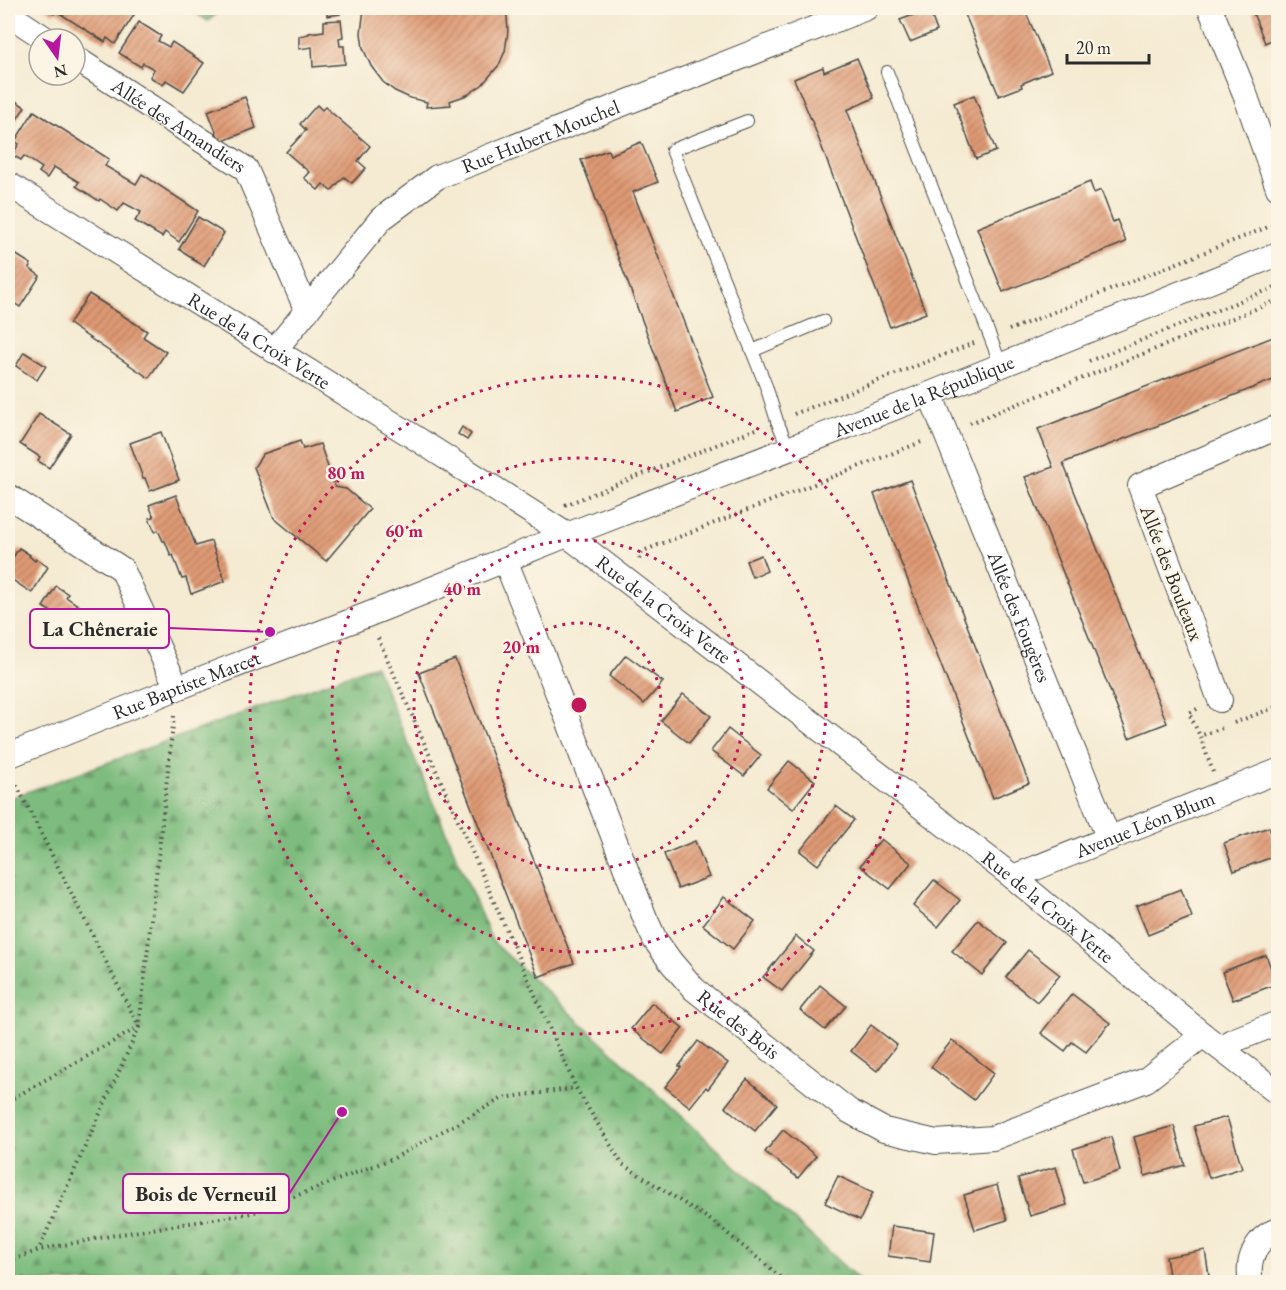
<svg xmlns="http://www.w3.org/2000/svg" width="1286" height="1290" viewBox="0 0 1286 1290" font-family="'EB Garamond',serif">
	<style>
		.forest { fill: url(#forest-firs); stroke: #547454; stroke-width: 1.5 }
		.building { fill: url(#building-hatch) }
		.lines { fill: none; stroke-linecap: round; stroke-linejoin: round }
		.service-casing { stroke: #494844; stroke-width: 14 }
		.minor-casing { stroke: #494844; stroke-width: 26 }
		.path { stroke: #494844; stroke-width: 4; stroke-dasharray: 1.5 4.5; stroke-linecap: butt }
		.service { stroke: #fff; stroke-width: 12 }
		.minor { stroke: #fff; stroke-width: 24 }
		.ring { fill: none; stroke: #c2185b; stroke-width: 3; stroke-dasharray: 3 6 }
		.labels { text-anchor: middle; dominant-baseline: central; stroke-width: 5; stroke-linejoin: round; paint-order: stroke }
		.street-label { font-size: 20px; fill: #2b2b2b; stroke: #fcf5e5 }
		.centre { fill: #c2185b; stroke: #fcf5e5; stroke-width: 3 }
		.ring-label { font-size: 18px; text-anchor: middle; font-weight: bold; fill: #c2185b; stroke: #fcf5e5; stroke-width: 5; stroke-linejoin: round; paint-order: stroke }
		.leader { fill: none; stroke: #b5179e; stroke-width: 2 }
		.callout-dot { fill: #b5179e; stroke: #fcf5e5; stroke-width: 2 }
		.callout { fill: #fcf5e5; stroke: #b5179e; stroke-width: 2 }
		.callout-label { font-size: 21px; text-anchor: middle; font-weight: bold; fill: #2b2b2b }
	</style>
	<defs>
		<pattern id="forest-firs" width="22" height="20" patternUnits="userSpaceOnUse" patternTransform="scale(1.5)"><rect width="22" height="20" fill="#7dbc7e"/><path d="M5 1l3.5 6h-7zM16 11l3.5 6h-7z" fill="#679967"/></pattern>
		<pattern id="building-hatch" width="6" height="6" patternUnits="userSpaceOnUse" patternTransform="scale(1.5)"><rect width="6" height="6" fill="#df9a74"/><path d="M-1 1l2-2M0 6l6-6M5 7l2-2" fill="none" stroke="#b57e5f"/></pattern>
	</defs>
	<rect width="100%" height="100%" fill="#fcf5e5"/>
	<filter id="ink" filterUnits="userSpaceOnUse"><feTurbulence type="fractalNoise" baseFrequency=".0167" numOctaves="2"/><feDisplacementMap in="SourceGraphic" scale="12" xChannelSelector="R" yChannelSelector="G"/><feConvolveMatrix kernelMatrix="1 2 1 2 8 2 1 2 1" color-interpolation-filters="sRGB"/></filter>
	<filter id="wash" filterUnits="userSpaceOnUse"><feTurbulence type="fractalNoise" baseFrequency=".008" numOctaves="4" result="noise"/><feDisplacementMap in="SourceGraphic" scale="24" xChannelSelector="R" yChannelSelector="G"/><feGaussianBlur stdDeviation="1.35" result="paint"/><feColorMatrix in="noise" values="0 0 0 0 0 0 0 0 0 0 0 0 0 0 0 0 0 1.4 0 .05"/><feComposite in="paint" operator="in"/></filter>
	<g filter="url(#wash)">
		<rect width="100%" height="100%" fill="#f5ebd3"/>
		<!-- forest -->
		<g class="forest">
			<path d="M187,8h36l-15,13z"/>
			<path d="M375,665l117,276 369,341h-853v-483z"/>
		</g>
		<g id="blocks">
			<!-- building -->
			<g class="building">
				<path d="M44,8h77l13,7 -19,29 -8,-6 -2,4 -49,-31 -2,3z"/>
				<path d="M327,8h12l1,6 -13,2z"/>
				<path d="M364,8h141l2,9 1,14 -3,20 -6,14 -17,20 -15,10 -17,6 1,4 -25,2 1,-5 -17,-4 -15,-7 -12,-9 -12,-16 -8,-18 -2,-15z"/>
				<path d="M975,8h49l27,63 -30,13 1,3 -23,9 -35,-84z"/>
				<path d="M1251,8h27v29l-13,6z"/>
				<path d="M929,9l8,22 -27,11 -10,-22z"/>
				<path d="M341,20l2,17 -4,1 1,8h4l1,18 -32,3 -1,-20 -13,2v-13l10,-2v-1l15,-2v-10z"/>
				<path d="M139,22l22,14 -3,5 11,6 3,-5 32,21 -20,28 -18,-11 -3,5 -13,-8 4,-8 -11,-6 -2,4 -22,-14z"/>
				<path d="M857,58l17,40 -27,12 79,203 -36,14 -77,-203 -19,-45 29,-12 1,5z"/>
				<path d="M974,95l22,56 -20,8 -22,-56z"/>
				<path d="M8,96l17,11 -17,26z"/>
				<path d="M245,97l11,31 -36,14 -12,-31z"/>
				<path d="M317,105l5,5 3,-3 45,39 -12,15 8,7 -14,15 -8,-6 -13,14 -8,-7 -5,6 -14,-12 5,-6 -23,-20 20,-22 -6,-6z"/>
				<path d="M34,111l75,48 -4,7 31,18 6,-10 56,37 -19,31 -14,-10 -3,5 -27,-16 6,-9 -17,-9 -6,8 -18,-12 -1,2 -23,-15 3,-4 -25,-15 -7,11 -8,-6 3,-4 -18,-12 -3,4 -9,-5 7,-11 -4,-3z"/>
				<path d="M641,142l17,40 -25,10 80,205 -36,15 -96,-252 27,-10 2,5z"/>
				<path d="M1090,182l4,11 7,-3 12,32 4,-2 9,22 -123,50 -26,-64z"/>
				<path d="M198,217l26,16 -20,33 -12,-7 1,-1 -14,-9z"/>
				<path d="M15,254l16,10 -2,4 11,8 -20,31 -12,-8v-34z"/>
				<path d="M89,294l58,37 -4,6 23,15 -17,26 -80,-54z"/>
				<path d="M1278,335v43l-215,85 104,260 -38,15 -104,-261 28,-10 -15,-38z"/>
				<path d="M24,352l22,14 -9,14 -21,-14z"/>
				<path d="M39,414l32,20 -22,34 -11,-7 2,-4 -20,-13z"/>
				<path d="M462,427l9,7 -4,6 -9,-6z"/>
				<path d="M161,432l18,48 -29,11 -5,-13h-2l-13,-35z"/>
				<path d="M300,441l3,8 17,-5 15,43 11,2 24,20 -44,52 -52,-43 -20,-51 9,-13z"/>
				<path d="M910,480l119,303 -36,15 -119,-304z"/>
				<path d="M176,495l20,51 15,-5 14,40 -34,13 -5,-16 -4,1 -9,-24 -2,1 -6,-15h-2l-5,-11 -3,2 -6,-14 5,-1 -5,-12z"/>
				<path d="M19,548l11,7 -1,1 6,5 1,-2 12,8 -16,26 -24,-16v-12z"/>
				<path d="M761,555l6,16 -15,6 -6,-16z"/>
				<path d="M56,586l12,8 -2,3 21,14 -18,27 -21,-13 7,-11 -12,-7z"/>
				<path d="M626,655l37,27 -19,22 -35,-28z"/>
				<path d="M455,659l119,304 -36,14 -119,-304z"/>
				<path d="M683,694l28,22 -22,27 -28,-22z"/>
				<path d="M728,729l33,26 -17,21 -33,-25z"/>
				<path d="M789,761l26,20 -22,28 -26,-21z"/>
				<path d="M836,806l18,14 -36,45 -18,-14z"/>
				<path d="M1269,827l9,28 -44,16 -10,-28z"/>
				<path d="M881,839l30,24 -21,26 -30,-23z"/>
				<path d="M695,841l14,36 -31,12 -14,-35z"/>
				<path d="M934,880l26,20 -22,27 -25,-21z"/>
				<path d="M1181,889l11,28 -44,18 -12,-29z"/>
				<path d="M724,897l31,24 -22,28 -30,-24z"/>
				<path d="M978,920l29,23 -25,32 -30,-24z"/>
				<path d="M796,936l18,15 -32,40 -19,-14z"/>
				<path d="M1028,950l32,25 -23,27 -31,-25z"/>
				<path d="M1266,955l11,29 -44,16 -11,-28z"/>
				<path d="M820,985l26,21 -21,24 -25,-20z"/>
				<path d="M1072,994l38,29 -24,29 -14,-10 -7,9 -24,-18z"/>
				<path d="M652,1003l31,25 -20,26 -32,-25z"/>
				<path d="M871,1025l26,20 -20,26 -26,-20z"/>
				<path d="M952,1040l42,33 -20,27 -43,-33z"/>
				<path d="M698,1041l30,22 -20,26 -2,-2 -16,20 -25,-20 16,-20 -2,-1z"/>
				<path d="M747,1079l30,25 -22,27 -30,-24z"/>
				<path d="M1227,1117l15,51 -33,10 -15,-52z"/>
				<path d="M1174,1126l11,39 -40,11 -11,-39z"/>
				<path d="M783,1130l33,26 -18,22 -33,-26z"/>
				<path d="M1111,1137l9,34 -37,11 -10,-33z"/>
				<path d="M1056,1167l11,38 -37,11 -12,-38z"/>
				<path d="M838,1176l35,16 -13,28 -35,-17z"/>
				<path d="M997,1185l10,35 -32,10 -11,-35z"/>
				<path d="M892,1226l42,6 -4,30 -42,-6z"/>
				<path d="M1205,1250l5,32h-40l-4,-25z"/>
			</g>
		</g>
	</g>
	<g filter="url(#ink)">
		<use href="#blocks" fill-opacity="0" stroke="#494844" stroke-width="1.5"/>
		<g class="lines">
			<!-- service casing -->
			<g class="service-casing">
				<g id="service">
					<path d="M887,72l114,293"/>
					<path d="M747,121l-75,29 94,236 11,35 12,28"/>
					<path d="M752,351l71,-30"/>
				</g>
			</g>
			<!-- minor casing -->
			<g class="minor-casing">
				<g id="minor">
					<path d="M1210,8l35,86 33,94"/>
					<path d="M8,14l38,25"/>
					<path id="s1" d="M75,58l171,111 61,142"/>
					<path id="s2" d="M8,184l406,253 153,98 446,342 190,158 75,58"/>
					<path id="s3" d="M274,351l107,-132 56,-42 429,-169"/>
					<path id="s4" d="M930,394l179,445"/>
					<path d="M8,496l114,73 55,119"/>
					<path id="s5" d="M505,560l21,52 119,306 10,22 16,22 23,27 155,122 35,19 52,12 57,-4 153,-58 57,-45"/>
					<path d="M1220,700l-80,-214 138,-59"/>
					<path id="s6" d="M8,756l169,-68 190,-73 200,-80 363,-141 348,-140"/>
					<path id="s7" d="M1013,877l265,-106"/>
					<path d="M1220,1048l12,-7 46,-18"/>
					<path d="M1251,1282c-5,-21 5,-45 27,-52"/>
				</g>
			</g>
			<!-- path -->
			<g class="path">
				<path d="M1009,330l269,-107"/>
				<path d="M1089,361l189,-75"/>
				<path d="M794,414l180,-71"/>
				<path d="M970,423l308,-123"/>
				<path d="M565,505l194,-77"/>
				<path d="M639,559l4,-8 281,-110"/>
				<path d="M378,638l198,450"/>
				<path d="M1197,709l-8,4 11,23"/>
				<path d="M1234,723l44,-17"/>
				<path d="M1213,772l-13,-36 25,-9"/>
				<path d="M14,780l125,247 -100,222"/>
				<path d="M8,1101l131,-74 35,-311"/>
				<path d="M8,1262l31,-12 76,-15 137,-22 142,-55 109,-60 73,-10 46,76 90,57 75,61"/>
			</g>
			<!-- service -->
			<use href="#service" class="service"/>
			<!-- minor -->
			<use href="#minor" class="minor"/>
		</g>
	</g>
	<!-- distance rings -->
	<g class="ring">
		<circle cx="579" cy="705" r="82"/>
		<circle cx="579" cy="705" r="165"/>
		<circle cx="579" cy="705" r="247"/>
		<circle cx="579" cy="705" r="329"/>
	</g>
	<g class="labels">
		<!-- street labels -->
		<g class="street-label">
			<text stroke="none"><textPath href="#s1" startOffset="124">Allée des Amandiers</textPath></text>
			<text stroke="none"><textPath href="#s3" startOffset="351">Rue Hubert Mouchel</textPath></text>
			<text stroke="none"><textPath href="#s2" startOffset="296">Rue de la Croix Verte</textPath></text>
			<text stroke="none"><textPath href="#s6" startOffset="984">Avenue de la République</textPath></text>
			<text transform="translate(1172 573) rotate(69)">Allée des Bouleaux</text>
			<text stroke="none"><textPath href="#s2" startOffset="782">Rue de la Croix Verte</textPath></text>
			<text stroke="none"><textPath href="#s4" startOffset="240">Allée des Fougères</textPath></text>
			<text stroke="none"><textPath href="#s6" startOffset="192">Rue Baptiste Marcet</textPath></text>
			<text stroke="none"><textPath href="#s7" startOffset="142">Avenue Léon Blum</textPath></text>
			<text stroke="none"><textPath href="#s2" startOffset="1268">Rue de la Croix Verte</textPath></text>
			<text stroke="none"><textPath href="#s5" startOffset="528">Rue des Bois</textPath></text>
		</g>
	</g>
	<circle cx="579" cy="705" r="9" class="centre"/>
	<g class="ring-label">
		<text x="346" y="479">80 m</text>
		<text x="404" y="537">60 m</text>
		<text x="462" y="595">40 m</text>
		<text x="521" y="653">20 m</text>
	</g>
	<!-- callouts -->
	<path class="leader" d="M270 632L169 628M342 1112L289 1194"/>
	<g class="callout-dot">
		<circle cx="270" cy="632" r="6"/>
		<circle cx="342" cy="1112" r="6"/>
	</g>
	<g class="callout">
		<rect x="30" y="609" width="139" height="39" rx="6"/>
		<rect x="123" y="1174" width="166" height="39" rx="6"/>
	</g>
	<g class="callout-label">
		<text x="100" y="636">La Chêneraie</text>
		<text x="206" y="1201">Bois de Verneuil</text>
	</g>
	<!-- margin -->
	<rect width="1286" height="1290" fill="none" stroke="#fcf5e5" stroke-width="30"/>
	<!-- north arrow -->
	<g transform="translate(57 57) rotate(166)"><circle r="28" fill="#fcf5e5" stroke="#a8a49b" stroke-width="1.5"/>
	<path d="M0-4.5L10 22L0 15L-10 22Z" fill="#b5179e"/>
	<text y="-9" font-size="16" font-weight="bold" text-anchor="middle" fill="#2b2b2b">N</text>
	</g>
	<!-- scale -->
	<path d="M1067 54v9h82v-9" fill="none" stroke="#2b2b2b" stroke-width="3"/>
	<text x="1076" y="54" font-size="18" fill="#2b2b2b" stroke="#fcf5e5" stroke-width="4.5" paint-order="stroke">20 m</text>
</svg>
